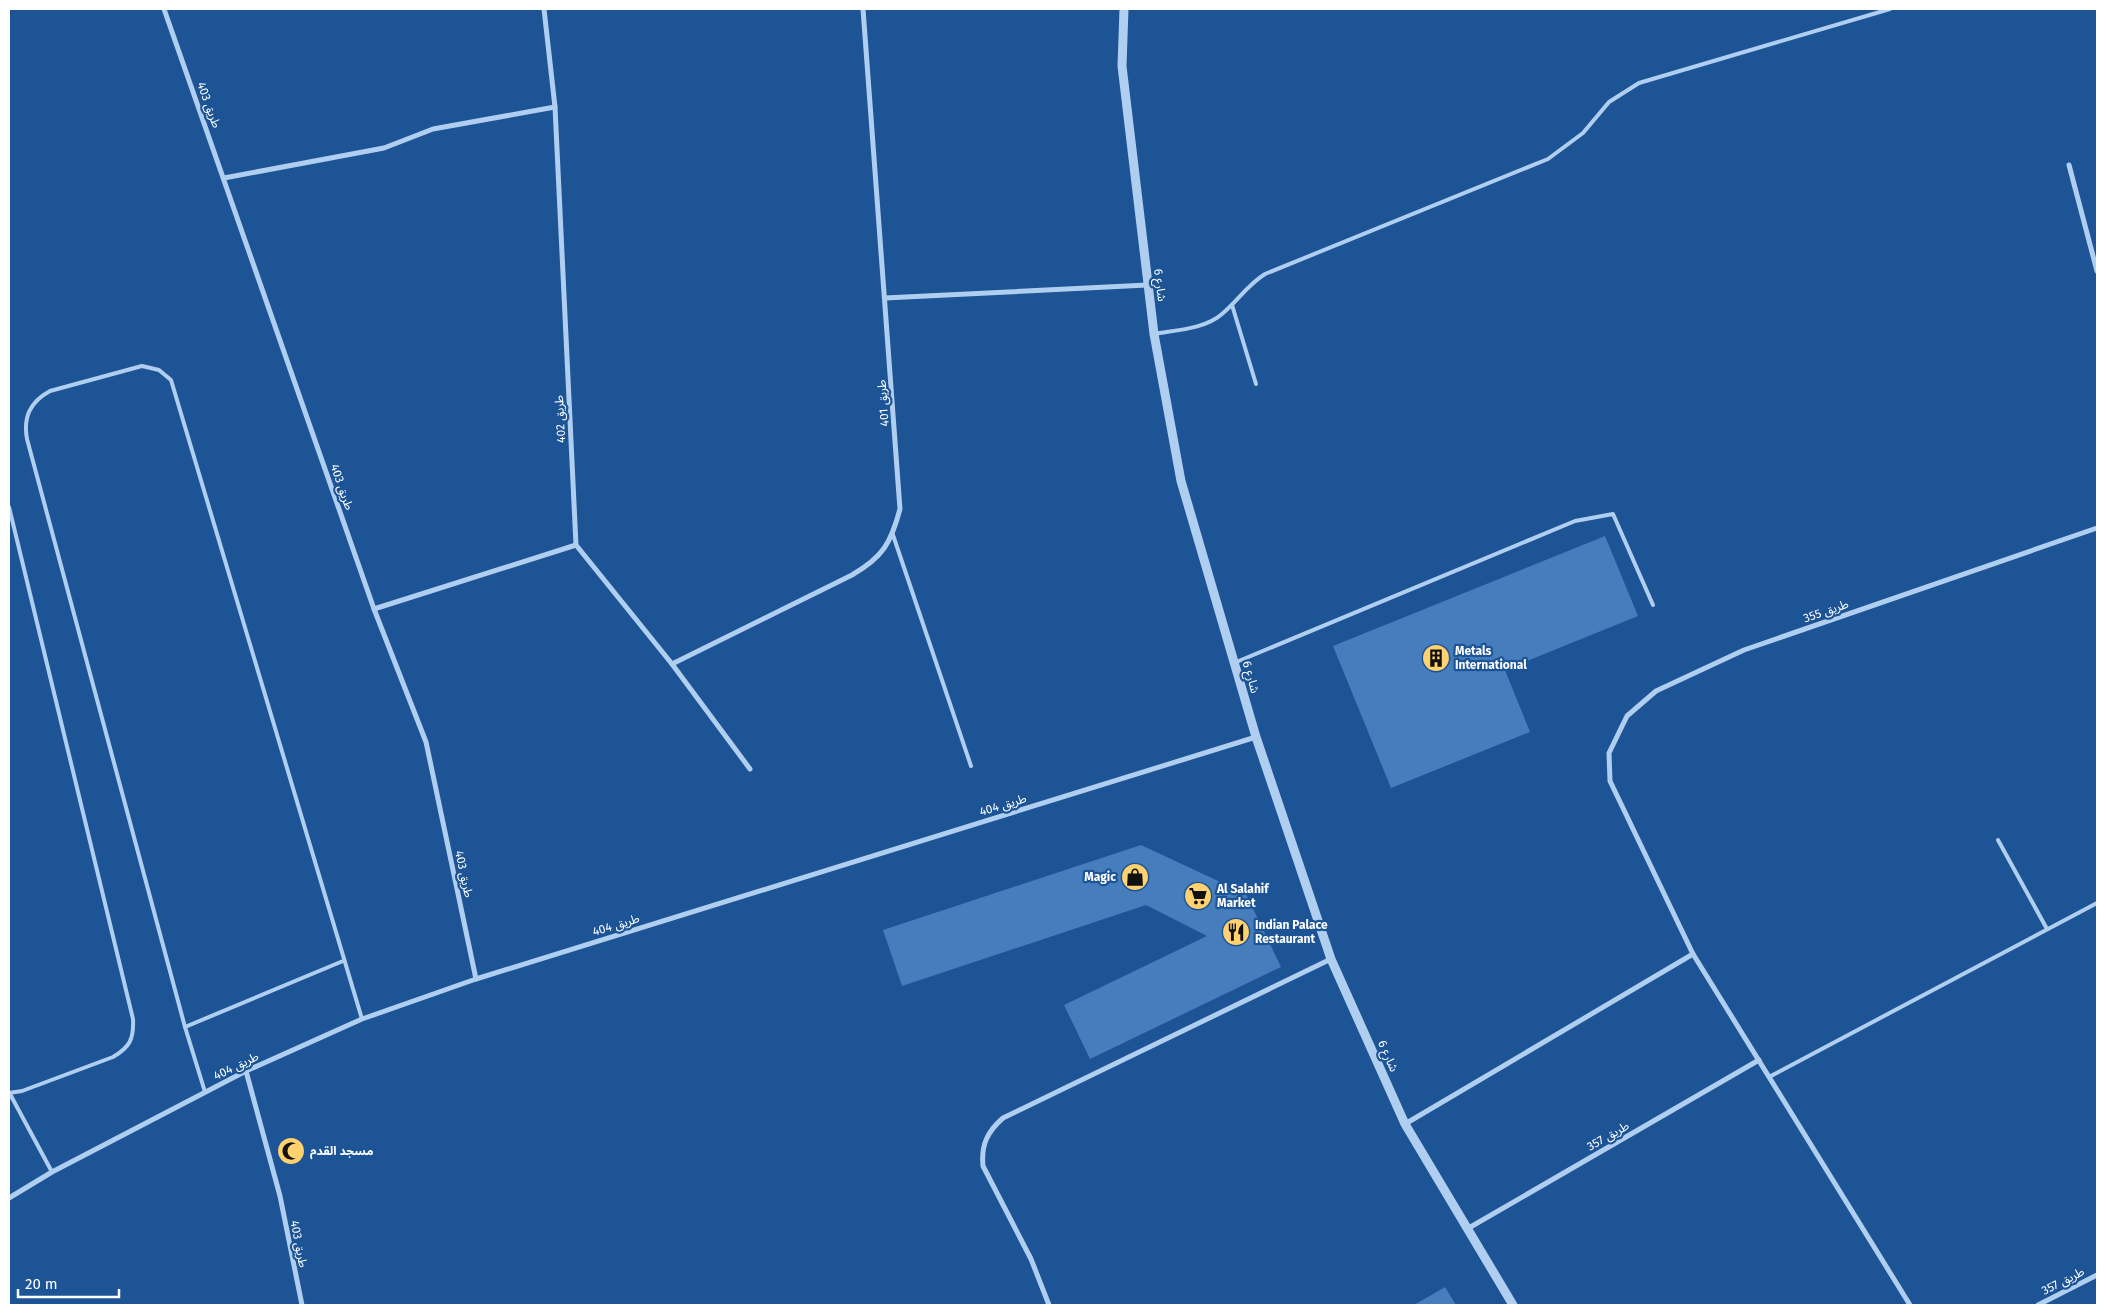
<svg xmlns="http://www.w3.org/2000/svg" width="2106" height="1314" viewBox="0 0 2106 1314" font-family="'Fira Sans','Noto Sans Arabic',sans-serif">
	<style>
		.building { fill: #457dbd }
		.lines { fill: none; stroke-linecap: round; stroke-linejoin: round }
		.service { stroke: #b0ceef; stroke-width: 4 }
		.minor { stroke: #b0ceef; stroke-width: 5 }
		.tertiary { stroke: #b0ceef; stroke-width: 9 }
		.labels { text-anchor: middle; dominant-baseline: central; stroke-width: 4.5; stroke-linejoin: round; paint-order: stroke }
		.street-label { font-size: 12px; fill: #fff; stroke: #1c5496 }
		.poi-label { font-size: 12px; font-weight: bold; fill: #fff; stroke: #1c5496; text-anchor: start }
	</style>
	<rect width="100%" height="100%" fill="#1c5496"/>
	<!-- building -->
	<g class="building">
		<path d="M1605,536l33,80 -133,54 25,62 -139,56 -58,-142z"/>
		<path d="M1141,845l105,49 35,73 -191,92 -26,-54 143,-69 -61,-31 -244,81 -19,-56z"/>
		<path d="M1445,1287l11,18h-42z"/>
	</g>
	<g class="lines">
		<!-- service -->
		<g class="service">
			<path d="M1232,305l24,79"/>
			<path d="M1154,334c22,-4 51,-5 68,-20 16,-13 25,-29 43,-40l283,-115 35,-26 26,-31 30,-19 251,-74"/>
			<path d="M9,507l124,512c1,20 -3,28 -20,38l-91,34 -13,2"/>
			<path d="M893,535l78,231"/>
			<path d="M1234,663l341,-142 38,-7 40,91"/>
			<path d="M1998,840l49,89"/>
			<path d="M185,1027l158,-66"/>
			<path d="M1769,1077l328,-174"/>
			<path d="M205,1092l-20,-65 -158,-588c-4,-22 3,-37 23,-48l92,-25 17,4 12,10 191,639"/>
			<path d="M10,1094l42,78"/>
		</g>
		<!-- minor -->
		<g class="minor">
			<path d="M164,9l210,600 52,133 50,237"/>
			<path d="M544,9l11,98 21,438 96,119 78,105"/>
			<path d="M2069,165l28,106"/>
			<path d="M224,178l160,-30 49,-19 122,-22"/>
			<path d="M885,298l262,-13"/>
			<path d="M374,609l202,-64"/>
			<path d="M672,664l180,-89c31,-18 39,-32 48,-66l-37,-500"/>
			<path d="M246,1071l34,125 22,109"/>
			<path d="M1405,1124l288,-170"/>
			<path d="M9,1198l43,-26 194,-101 116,-52 114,-40 780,-242"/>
			<path d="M1467,1229l292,-169"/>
			<path d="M1049,1305l-18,-46 -48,-93c-2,-21 4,-34 20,-48l328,-159"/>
			<path d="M1910,1305l-217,-351 -83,-173 -1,-28 18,-37 29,-25 88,-41 353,-122"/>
			<path d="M2038,1305l59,-30"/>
		</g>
		<!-- tertiary -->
		<path class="tertiary" d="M1124,9l-2,57 32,268 27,147 75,256 75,222 74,165 108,181"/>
	</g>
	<!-- icons -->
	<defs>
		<g id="building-disc" transform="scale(1.4375)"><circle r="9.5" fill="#ffd26f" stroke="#1c5496"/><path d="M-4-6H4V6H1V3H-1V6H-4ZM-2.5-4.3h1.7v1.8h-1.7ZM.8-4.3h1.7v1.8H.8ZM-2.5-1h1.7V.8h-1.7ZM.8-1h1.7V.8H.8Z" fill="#111"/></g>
		<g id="shop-disc" transform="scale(1.4375)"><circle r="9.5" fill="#ffd26f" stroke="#1c5496"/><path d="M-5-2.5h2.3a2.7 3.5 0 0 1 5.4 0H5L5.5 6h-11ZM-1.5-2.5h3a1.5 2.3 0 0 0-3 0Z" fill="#111"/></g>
		<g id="supermarket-disc" transform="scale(1.4375)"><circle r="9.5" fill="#ffd26f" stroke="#1c5496"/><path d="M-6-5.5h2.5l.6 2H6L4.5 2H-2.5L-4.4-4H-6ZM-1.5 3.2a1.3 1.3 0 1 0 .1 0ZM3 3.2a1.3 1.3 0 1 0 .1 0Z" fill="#111"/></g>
		<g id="restaurant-disc" transform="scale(1.4375)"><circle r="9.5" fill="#ffd26f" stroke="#1c5496"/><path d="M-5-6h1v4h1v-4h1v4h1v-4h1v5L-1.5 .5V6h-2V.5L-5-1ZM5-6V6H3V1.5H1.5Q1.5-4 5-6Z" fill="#111"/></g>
		<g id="mosque-disc" transform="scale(1.4375)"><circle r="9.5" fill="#ffd26f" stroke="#1c5496"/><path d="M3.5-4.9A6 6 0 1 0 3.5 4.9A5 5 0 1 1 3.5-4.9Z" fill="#111"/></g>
	</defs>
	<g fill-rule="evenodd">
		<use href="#building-disc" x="1436" y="658"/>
		<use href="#shop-disc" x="1135" y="877"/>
		<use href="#supermarket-disc" x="1198" y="896"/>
		<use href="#restaurant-disc" x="1236" y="932"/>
		<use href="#mosque-disc" x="291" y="1151"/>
	</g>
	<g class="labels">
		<!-- street labels -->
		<g class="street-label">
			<text transform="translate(209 105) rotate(70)">طريق 403</text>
			<text transform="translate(1160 285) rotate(83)">شارع 6</text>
			<text transform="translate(883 403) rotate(-94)">طريق 401</text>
			<text transform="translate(560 419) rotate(-93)">طريق 402</text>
			<text transform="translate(342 487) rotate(71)">طريق 403</text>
			<text transform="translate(1826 611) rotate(-19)">طريق 355</text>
			<text transform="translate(1251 677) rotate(74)">شارع 6</text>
			<text transform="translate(1003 805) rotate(-17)">طريق 404</text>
			<text transform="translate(464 874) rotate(78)">طريق 403</text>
			<text transform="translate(616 925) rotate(-17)">طريق 404</text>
			<text transform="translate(1388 1056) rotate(66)">شارع 6</text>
			<text transform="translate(236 1066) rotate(-26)">طريق 404</text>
			<text transform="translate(1608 1136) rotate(-30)">طريق 357</text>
			<text transform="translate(299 1244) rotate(79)">طريق 403</text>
			<text transform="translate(2063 1281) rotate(-27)">طريق 357</text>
		</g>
		<!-- poi labels -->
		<g class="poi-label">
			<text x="1455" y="651">Metals<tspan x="1455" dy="14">International</tspan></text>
			<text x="1116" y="877" text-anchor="end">Magic</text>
			<text x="1217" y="889">Al Salahif<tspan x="1217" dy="14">Market</tspan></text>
			<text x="1255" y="925">Indian Palace<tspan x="1255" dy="14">Restaurant</tspan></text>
			<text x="310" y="1151">مسجد القدم</text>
		</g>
	</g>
	<!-- border -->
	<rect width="2106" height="1314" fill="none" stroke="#ffffff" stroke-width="20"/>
	<!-- scale -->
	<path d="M18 1289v8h101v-8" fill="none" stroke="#ffffff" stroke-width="2.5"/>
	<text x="25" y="1289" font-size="15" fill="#ffffff" stroke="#1c5496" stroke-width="4" paint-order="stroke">20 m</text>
</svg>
